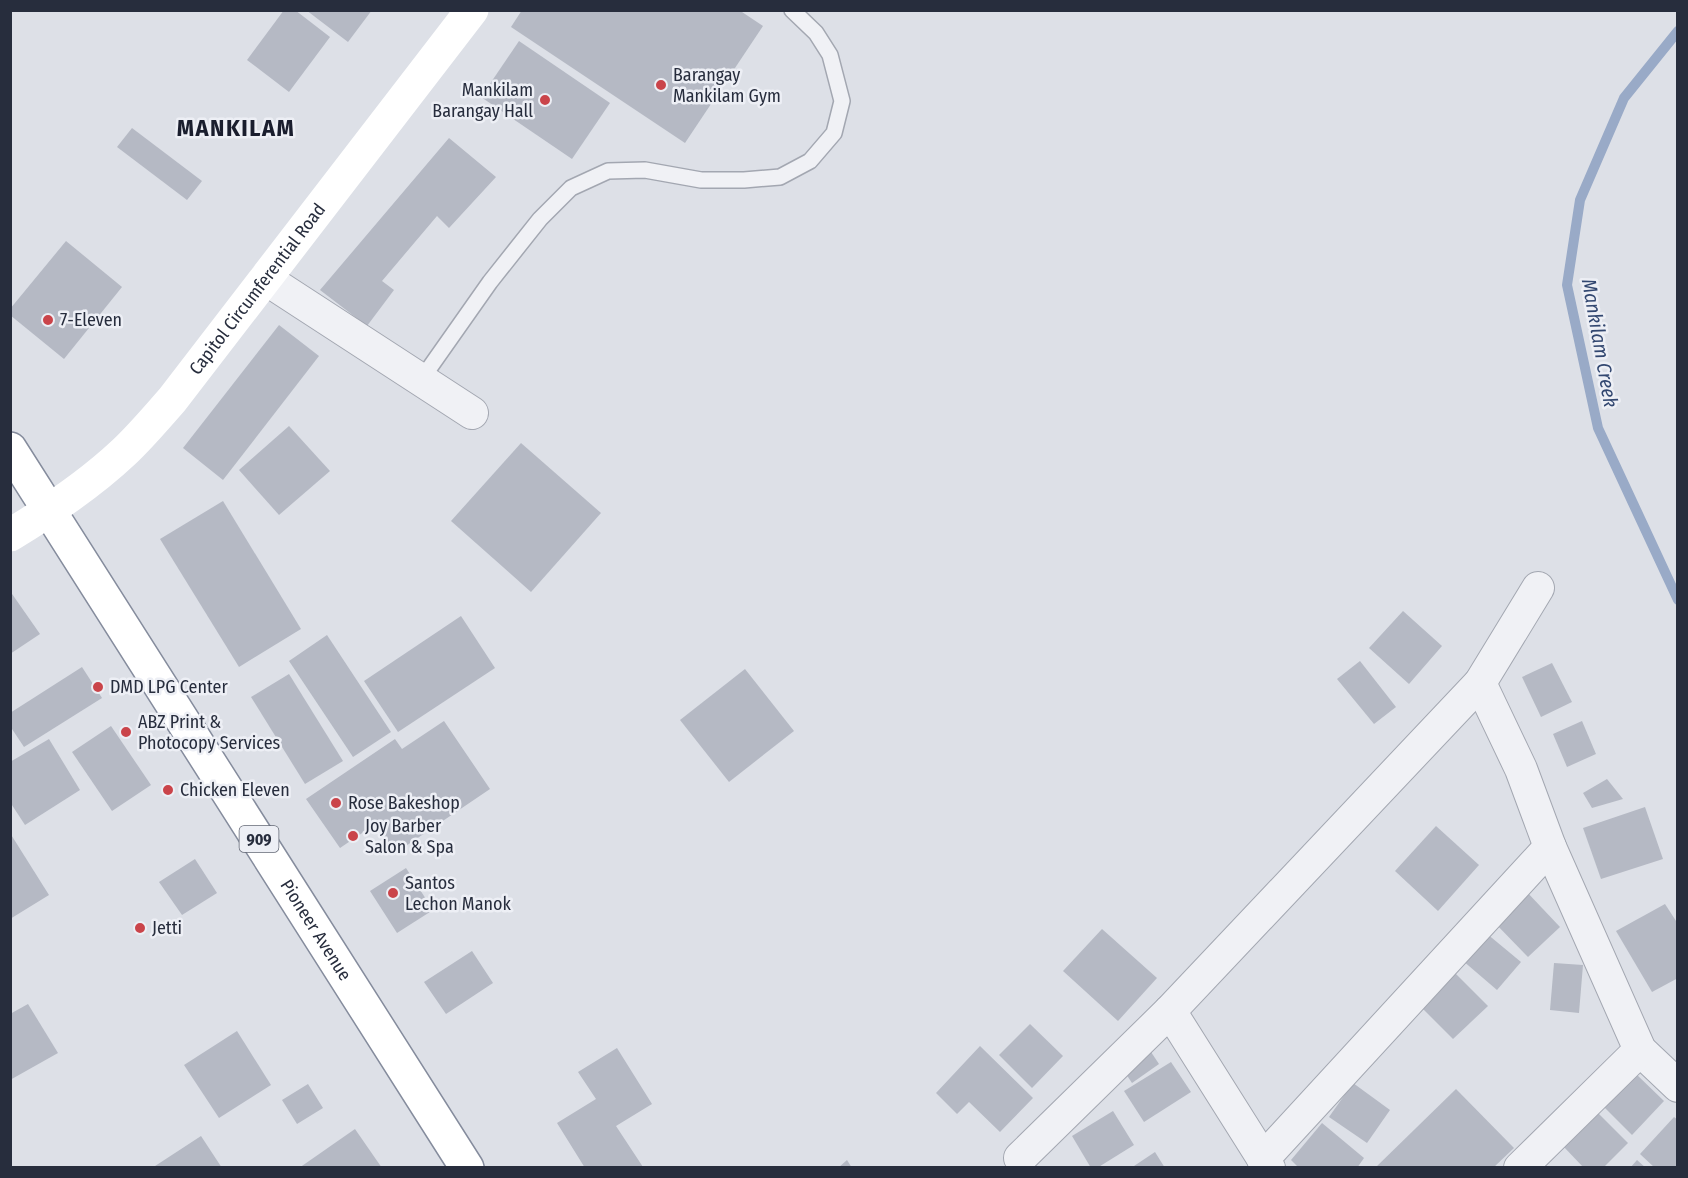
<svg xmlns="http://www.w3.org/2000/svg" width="1688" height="1178" viewBox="0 0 1688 1178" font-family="'Fira Sans Condensed',sans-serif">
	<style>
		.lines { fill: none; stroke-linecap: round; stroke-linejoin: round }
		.stream { stroke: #99aac7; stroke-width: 10 }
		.building { fill: #b5b9c4 }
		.service-casing { stroke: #a3a7b1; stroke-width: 18 }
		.minor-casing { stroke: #a3a7b1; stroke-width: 34 }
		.trunk-casing { stroke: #858c9d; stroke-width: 36 }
		.service { stroke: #f0f1f5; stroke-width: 15 }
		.minor { stroke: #f0f1f5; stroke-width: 32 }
		.secondary { stroke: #fff; stroke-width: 33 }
		.trunk { stroke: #fff; stroke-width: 33 }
		.poi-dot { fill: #ca444a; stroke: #edeff5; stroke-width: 2 }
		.labels { text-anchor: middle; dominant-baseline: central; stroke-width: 5; stroke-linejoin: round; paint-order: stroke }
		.shield { fill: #edeff5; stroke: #626774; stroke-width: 1.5 }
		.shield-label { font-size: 16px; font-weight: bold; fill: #272d3d }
		.poi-label { font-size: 18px; fill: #272d3d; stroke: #edeff5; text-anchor: start }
		.street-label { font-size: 18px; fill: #272d3d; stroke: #edeff5 }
		.water-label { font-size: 20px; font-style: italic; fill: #324770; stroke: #edeff5 }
		.district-label { font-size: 24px; font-weight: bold; letter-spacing: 1.5px; fill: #1a1e2e; stroke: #edeff5 }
	</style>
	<rect width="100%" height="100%" fill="#dde0e7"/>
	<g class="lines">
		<!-- stream -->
		<path class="stream" d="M1678,31l-54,67 -44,102 -13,85 31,143 80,172"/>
	</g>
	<!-- building -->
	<g class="building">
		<path d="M284,10h11l35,27 -41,55 -42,-32z"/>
		<path d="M306,10h66l-24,32z"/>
		<path d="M522,10h217l24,16 -78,117 -174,-116z"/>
		<path d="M519,41l91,62 -38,56 -91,-62z"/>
		<path d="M132,128l70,53 -15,19 -70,-53z"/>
		<path d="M449,138l47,39 -47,51 -12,-12 -55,65 12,9 -27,36 -47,-36z"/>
		<path d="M66,241l56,46 -58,72 -54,-44v-6z"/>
		<path d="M279,325l40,31 -96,124 -40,-32z"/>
		<path d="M289,426l41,45 -51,44 -40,-45z"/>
		<path d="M521,443l80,70 -70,79 -80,-71z"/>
		<path d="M223,501l78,128 -62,38 -79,-128z"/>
		<path d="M10,591l30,43 -30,20z"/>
		<path d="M1403,611l39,35 -33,38 -40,-36z"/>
		<path d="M461,616l34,52 -97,64 -34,-51z"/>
		<path d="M327,635l64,97 -38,25 -64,-96z"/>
		<path d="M1360,661l36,46 -22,17 -37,-45z"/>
		<path d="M1552,663l20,39 -31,15 -19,-40z"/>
		<path d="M82,667l20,31 -78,49 -14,-21v-13z"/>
		<path d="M745,669l49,62 -65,51 -49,-62z"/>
		<path d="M289,674l54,87 -38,23 -54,-87z"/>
		<path d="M444,721l46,68 -96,65 -20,-29 -34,23 -34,-49 89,-60 7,10z"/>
		<path d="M1582,721l14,33 -29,13 -14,-33z"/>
		<path d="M111,726l40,59 -39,26 -40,-59z"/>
		<path d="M49,739l31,51 -55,35 -15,-23v-40z"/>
		<path d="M1607,779l16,20 -31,9 -9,-15z"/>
		<path d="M1645,807l18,52 -62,20 -18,-51z"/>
		<path d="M1436,826l43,39 -41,46 -43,-40z"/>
		<path d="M10,833l39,62 -39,24z"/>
		<path d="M195,859l22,34 -35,22 -23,-33z"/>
		<path d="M406,868l27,42 -36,23 -27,-42z"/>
		<path d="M1525,890l35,37 -32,30 -36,-37z"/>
		<path d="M1665,904l13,20v54l-26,14 -36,-61z"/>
		<path d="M1102,929l55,49 -39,43 -55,-50z"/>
		<path d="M1486,933l35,29 -24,28 -35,-30z"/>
		<path d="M472,951l21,32 -47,31 -22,-32z"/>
		<path d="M1554,963l29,2 -4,48 -29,-3z"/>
		<path d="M1451,969l37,37 -35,33 -37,-37z"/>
		<path d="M28,1004l30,49 -48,27v-66z"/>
		<path d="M1030,1024l33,32 -31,32 -33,-33z"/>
		<path d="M237,1031l34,54 -52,33 -35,-53z"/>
		<path d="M980,1046l53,52 -33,34 -31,-30 -12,12 -21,-21z"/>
		<path d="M1147,1046l12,18 -27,19 -12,-18z"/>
		<path d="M617,1048l35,56 -36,22 27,41 -58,1 -28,-45 39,-24 -18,-27z"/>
		<path d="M1171,1062l20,30 -47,30 -20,-31z"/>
		<path d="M1635,1073l29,28 -32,34 -29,-29z"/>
		<path d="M1353,1083l37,27 -23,33 -38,-26z"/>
		<path d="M308,1084l15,24 -26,16 -15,-24z"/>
		<path d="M1456,1089l58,59 -21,20h-118z"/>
		<path d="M1113,1111l21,34 -37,23h-6l-19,-32z"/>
		<path d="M1597,1112l31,31 -25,25h-19l-21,-22z"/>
		<path d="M1674,1117l4,3v48h-23l-15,-14z"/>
		<path d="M1322,1123l42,35 -7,10h-58l-8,-8z"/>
		<path d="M355,1129l27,39h-83z"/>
		<path d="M201,1136l21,32h-70z"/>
		<path d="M1155,1152l10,16h-34z"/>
		<path d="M847,1160l5,8h-14z"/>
		<path d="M1637,1160l9,8h-16z"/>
	</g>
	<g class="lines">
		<!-- service casing -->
		<g class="service-casing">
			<path id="service" d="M421,380l69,-98 50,-63 31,-31 37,-17 37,-1 56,10h43l36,-3 30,-16 24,-28 8,-32 -12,-46 -14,-22 -24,-23"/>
		</g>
		<!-- minor casing -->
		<g class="minor-casing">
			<g id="minor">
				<path d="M266,279l206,134"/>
				<path d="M1480,683l41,86 29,78 90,203 38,36"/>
				<path d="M1170,1011l99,157"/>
				<path d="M1020,1158l150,-147 310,-328 58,-95"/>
				<path d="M1263,1159l287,-312"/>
				<path d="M1520,1168l120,-118"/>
			</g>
		</g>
		<!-- trunk casing -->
		<g class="trunk-casing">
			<g id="trunk">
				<path id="s2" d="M10,449l457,719"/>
			</g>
		</g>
		<!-- service -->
		<use href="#service" class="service"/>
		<!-- minor -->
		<use href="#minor" class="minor"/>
		<!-- secondary -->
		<path class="secondary" id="s1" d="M10,535c40,-24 80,-51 114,-83 17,-16 32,-34 48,-52l300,-390"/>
		<!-- trunk -->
		<use href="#trunk" class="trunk"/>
	</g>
	<!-- markers -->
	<g class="poi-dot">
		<circle cx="661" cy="85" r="6"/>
		<circle cx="545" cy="100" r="6"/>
		<circle cx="48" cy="320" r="6"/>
		<circle cx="98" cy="687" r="6"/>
		<circle cx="126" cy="732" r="6"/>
		<circle cx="168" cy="790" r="6"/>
		<circle cx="336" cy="803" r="6"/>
		<circle cx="353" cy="836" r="6"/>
		<circle cx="393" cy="893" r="6"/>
		<circle cx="140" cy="928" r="6"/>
	</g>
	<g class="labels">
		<!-- shield labels -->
		<rect class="shield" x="239.5" y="826" width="39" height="26" rx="4.5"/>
		<g class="shield-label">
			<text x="259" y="839">909</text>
		</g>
		<!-- poi labels -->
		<g class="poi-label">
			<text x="673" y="75">Barangay<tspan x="673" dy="21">Mankilam Gym</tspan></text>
			<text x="533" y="90" text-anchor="end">Mankilam<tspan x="533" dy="21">Barangay Hall</tspan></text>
			<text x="60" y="320">7-Eleven</text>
			<text x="110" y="687">DMD LPG Center</text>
			<text x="138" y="722">ABZ Print &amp;<tspan x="138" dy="21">Photocopy Services</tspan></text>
			<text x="180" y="790">Chicken Eleven</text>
			<text x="348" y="803">Rose Bakeshop</text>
			<text x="365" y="826">Joy Barber<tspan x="365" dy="21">Salon &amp; Spa</tspan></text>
			<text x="405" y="883">Santos<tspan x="405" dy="21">Lechon Manok</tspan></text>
			<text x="152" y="928">Jetti</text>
		</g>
		<!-- street labels -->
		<g class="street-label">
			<text stroke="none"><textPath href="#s1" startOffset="352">Capitol Circumferential Road</textPath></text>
			<text stroke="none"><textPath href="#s2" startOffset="570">Pioneer Avenue</textPath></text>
		</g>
		<!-- water labels -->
		<g class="water-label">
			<text transform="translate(1600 343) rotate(80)">Mankilam Creek</text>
		</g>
		<!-- district labels -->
		<g class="district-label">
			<text x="236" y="128">MANKILAM</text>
		</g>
	</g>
	<!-- border -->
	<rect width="1688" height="1178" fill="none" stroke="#272d3d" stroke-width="24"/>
</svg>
